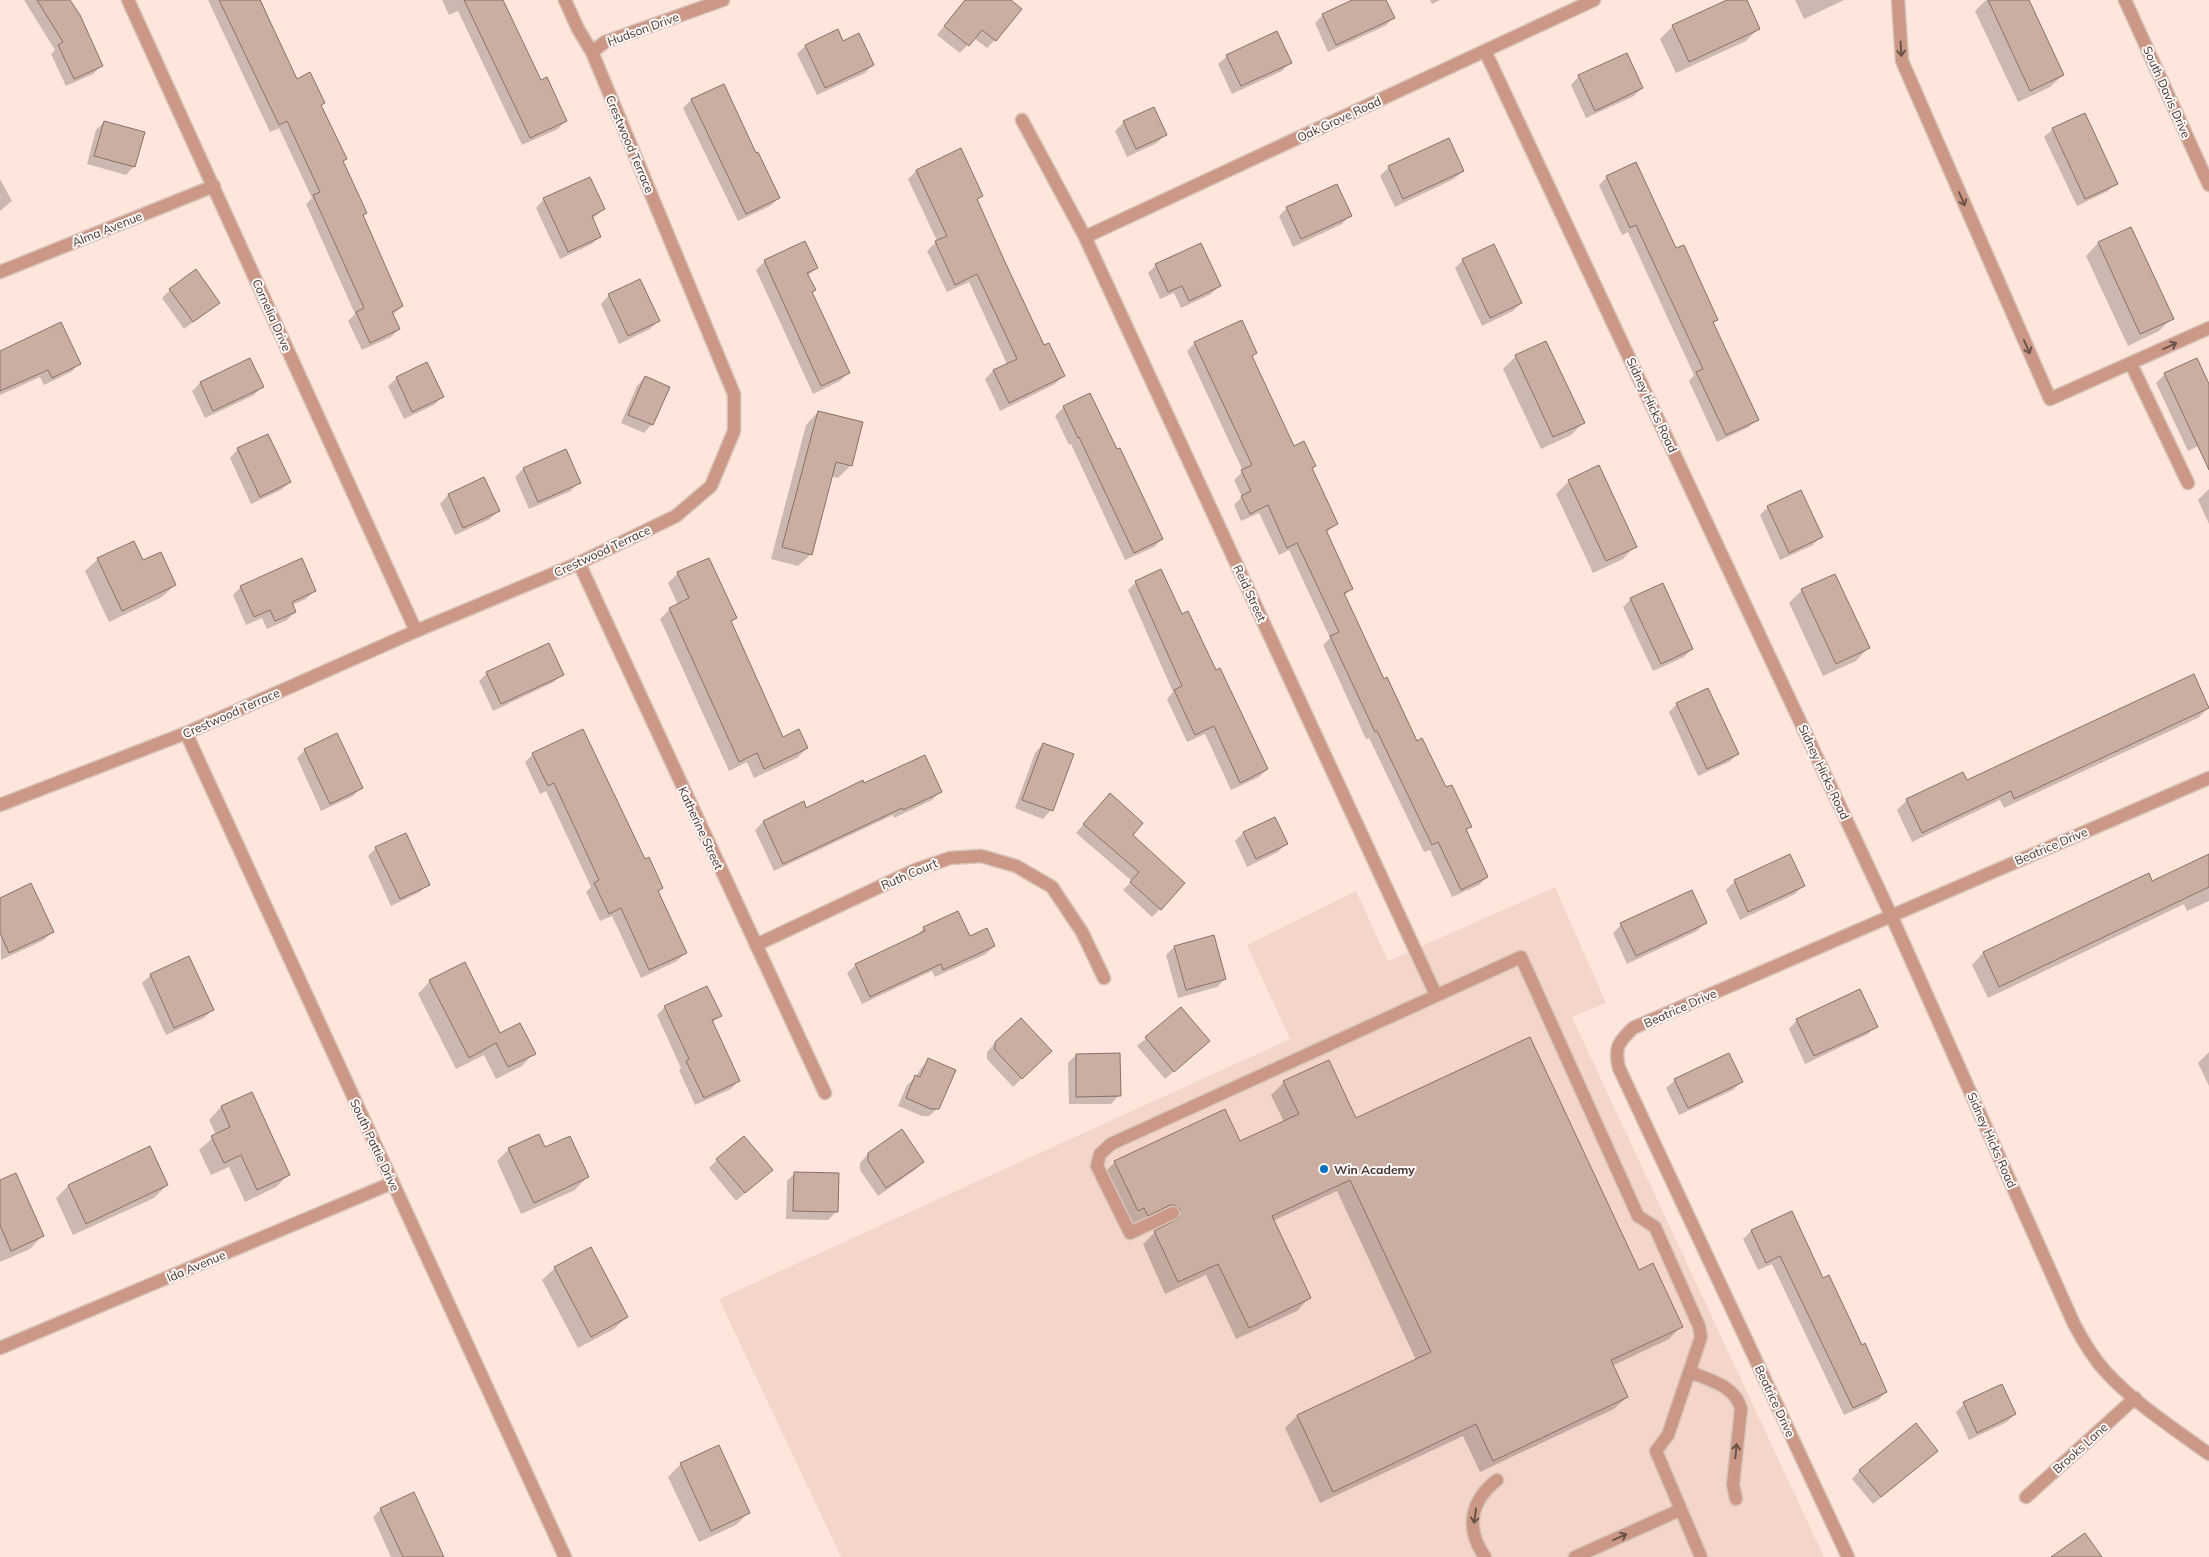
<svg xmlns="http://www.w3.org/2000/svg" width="2209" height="1557" viewBox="0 0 2209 1557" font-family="Mulish,sans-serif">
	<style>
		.built { fill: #f4d5ca }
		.shadow { fill: #0003 }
		.building { fill: #cbaea2; stroke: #8b7065 }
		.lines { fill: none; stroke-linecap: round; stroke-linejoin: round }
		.minor-casing { stroke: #d8c3ba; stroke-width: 15 }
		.minor { stroke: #ca9884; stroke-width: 12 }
		.oneway { stroke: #6b534b }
		.poi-dot { fill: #0672bd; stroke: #fef7f5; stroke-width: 2 }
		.labels { text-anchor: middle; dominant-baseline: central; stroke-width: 4; stroke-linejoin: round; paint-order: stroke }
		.street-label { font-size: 12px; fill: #423632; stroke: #fef7f5 }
		.poi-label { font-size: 12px; font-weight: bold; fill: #423632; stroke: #fef7f5; text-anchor: start }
	</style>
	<rect width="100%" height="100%" fill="#fee6dc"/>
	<!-- built -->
	<path class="built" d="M1555,887l51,116 -34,14 252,540h-983l-122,-258 571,-260 -43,-94 109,-54 32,70z"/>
	<!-- shadow -->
	<g class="shadow">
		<path d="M24,0h45l33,65 -9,9 -27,12 -15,-32 4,-4z"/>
		<path d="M208,0h53l35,80 27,23 -3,3 25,53 -3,3 24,51 -4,3 40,90 -9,9 6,14 -8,8 -29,13 -14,-29 7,-7 -49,-110 6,-6 -33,-70 -9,4z"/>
		<path d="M442,0h55l44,82 25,38 -8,9 -36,16 -64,-134 -9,4z"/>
		<path d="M965,0h44l-14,40 -8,8 -13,-10 -14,15 -23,-18z"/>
		<path d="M1355,0h30l8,18 -8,8 -57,26 -13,-29 8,-8z"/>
		<path d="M1430,0h10l-8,4z"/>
		<path d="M1730,0h16l13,28 -13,13 -70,32 -16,-34 13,-13z"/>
		<path d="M1795,0h49l-40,19z"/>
		<path d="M1986,0h42l35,75 -13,12 -32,15 -43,-91z"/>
		<path d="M842,42l31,23 -8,8 -48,22 -20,-41 8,-8z"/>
		<path d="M1227,56l63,6 -8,9 -50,23 -14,-30z"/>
		<path d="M1579,76l63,12 -8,8 -48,22 -15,-33z"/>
		<path d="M723,85l32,70 24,43 -9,8 -32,15 -55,-113 8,-8z"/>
		<path d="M1153,108l13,26 -9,9 -30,14 -12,-26 8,-8z"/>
		<path d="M104,122l30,44 -8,9 -39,-11 9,-34z"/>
		<path d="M2053,129l63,54 -8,8 -31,15 -33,-69z"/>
		<path d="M1389,167l74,4 -9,8 -59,28 -15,-31z"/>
		<path d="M916,171l66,25 -6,5 68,146 19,29 -8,8 -55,27 -15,-32 8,-8 14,-7 -38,-82 -22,10 -20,-41 10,-10 -29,-62z"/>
		<path d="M1607,177l69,73 41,69 -4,5 44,95 -8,8 -32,15 -28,-61 5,-6 -66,-143 -6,3 -23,-50z"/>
		<path d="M0,179l12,22 -12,10z"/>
		<path d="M544,199l60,10 -12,10 8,17 -8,8 -32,15 -24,-51z"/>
		<path d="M1287,208l63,7 -8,9 -49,23 -14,-31z"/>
		<path d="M2130,229l42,89 -13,13 -31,15 -42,-90 12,-13z"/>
		<path d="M805,243l11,25 -8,8 6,14 -3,3 37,80 -8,8 -27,13 -57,-124 9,-9z"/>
		<path d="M1463,260l58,43 -8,8 -31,15 -27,-58z"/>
		<path d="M1156,265l63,21 -8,8 -30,14 -7,-15 -14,6 -12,-26z"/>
		<path d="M170,290l48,13 -34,26 -22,-31z"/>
		<path d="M609,295l49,26 -8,8 -31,15 -18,-40z"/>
		<path d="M1195,343l61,10 -5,4 42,90 18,22 25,55 -10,9 26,55 -8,8 39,84 33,63 54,83 -4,5 21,46 -8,8 -27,12 -22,-47 -6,2 -55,-114 -3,1 -43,-94 7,-7 -41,-88 -10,5 -20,-42 -18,8 -7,-16 8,-8 -8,-17 9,-9 -56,-120z"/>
		<path d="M0,352l79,12 -8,8 -27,13 -4,-8 -40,18z"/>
		<path d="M1516,356l67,67 -12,12 -30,14 -38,-80z"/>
		<path d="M2196,360l13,27v54l-21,10 -32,-68 9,-9z"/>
		<path d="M645,377l7,47 -8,9 -23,-10 16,-37z"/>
		<path d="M397,378l45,19 -8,8 -30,14 -16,-33z"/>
		<path d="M200,383l62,4 -8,8 -49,23 -13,-27z"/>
		<path d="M1090,395l72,144 -8,8 -29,13 -54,-116 -2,1 -14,-29 9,-9z"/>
		<path d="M818,412l33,53 -13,13 -7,-2 -20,78 -13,12 -27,-7 35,-134z"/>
		<path d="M238,449l52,33 -9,8 -30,14 -21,-46z"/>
		<path d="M523,469l56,13 -8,9 -42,18 -14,-32z"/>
		<path d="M484,479l14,32 -8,8 -35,16 -15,-31 8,-9z"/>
		<path d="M1569,481l66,65 -12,13 -30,14 -37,-79z"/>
		<path d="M2209,489v35l-11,-24z"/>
		<path d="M1768,507l53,29 -8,9 -33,15 -20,-45z"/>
		<path d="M98,559l45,3 32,23 -13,12 -53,25 -24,-51z"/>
		<path d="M708,559l28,59 -6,5 52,115 25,10 -10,10 -43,20 -7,-16 -18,9 -69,-152 10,-10 8,-4 -10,-22 10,-10z"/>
		<path d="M1834,575l34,73 -12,13 -33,15 -34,-73 13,-13z"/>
		<path d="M1136,582l45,33 34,57 52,97 -8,8 -28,13 -26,-56 -18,8 -20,-43 6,-7 -45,-102z"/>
		<path d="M241,587l74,3 -9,9 -14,6 3,7 -8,8 -20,9 -5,-11 -16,7 -13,-30z"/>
		<path d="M1631,599l61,50 -8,8 -31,14 -30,-64z"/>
		<path d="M487,673l75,1 -8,8 -61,29 -14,-30z"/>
		<path d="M1677,704l61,49 -9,9 -31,14 -29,-64z"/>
		<path d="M2208,708l-10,10 -194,90 -4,-8 -88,42 -15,-32 10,-10z"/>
		<path d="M1043,744l29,11 -21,55 -8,9 -28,-11 20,-55z"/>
		<path d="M305,750l56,38 -8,8 -32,15 -24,-53z"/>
		<path d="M533,754l111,106 18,28 -5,4 29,60 -9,9 -36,17 -29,-62 -12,5 -14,-29 5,-5 -45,-96 -6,3 -15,-32z"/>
		<path d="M864,785l76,7 -8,8 -38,18 -1,-3 -119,56 -19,-41 8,-8 40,-19 3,6z"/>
		<path d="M1102,803l29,32 29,74 -8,8 -29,-27 9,-9 -56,-48z"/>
		<path d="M1274,818l12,26 -8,8 -31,15 -12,-26 8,-8z"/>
		<path d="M376,848l52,36 -8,8 -29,14 -23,-50z"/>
		<path d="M1789,856l14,30 -8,8 -55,26 -14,-30 8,-8z"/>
		<path d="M2209,856v45l-22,10 -3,-7 -196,94 -16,-33 11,-12 165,-78 4,7z"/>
		<path d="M0,899l52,33 -8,8 -43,20z"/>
		<path d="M1705,923l-8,8 -70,33 -14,-31 8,-8z"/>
		<path d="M924,928l45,10 25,8 -8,8 -51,23 -3,-6 -70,33 -15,-31 9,-8 60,-29z"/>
		<path d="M1174,947l51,32 -8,8 -39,11 -12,-43z"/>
		<path d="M151,975l61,35 -8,8 -38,17 -24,-52z"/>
		<path d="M430,981l70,53 34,19 -12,13 -26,13 -12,-24 -28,14 -38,-75z"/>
		<path d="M665,1007l55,9 -8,7 27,57 -8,9 -36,16 -16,-35 2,-2 -24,-53z"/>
		<path d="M1180,1009l20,40 -35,30 -28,-33z"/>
		<path d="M1797,1020l79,6 -8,8 -63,30 -16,-35z"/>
		<path d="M995,1043l47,16 -29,28 -26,-28v-7z"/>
		<path d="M2209,1052v34l-11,-23z"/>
		<path d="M1076,1055l43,40 -8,9h-42l-1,-41z"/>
		<path d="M929,1060l9,48 -9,8h-7l-24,-10 9,-21 9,-8 5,-9z"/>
		<path d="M1675,1080l66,2 -8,8 -54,25 -13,-27z"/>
		<path d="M1284,1082l355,189 42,55 -12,13 -57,27 15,31 -13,12 -134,63 -17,-36 -143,67 -35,-75 12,-12 119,-56 -79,-169 -64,30 36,77 -12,13 -61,28 -30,-64 -41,19 -22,-50 12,-12 13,-7v-3l-33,5 -4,-8 -6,3 -23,-47 13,-13 125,-19 44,-21 -13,-27z"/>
		<path d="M251,1093l38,81 -13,13 -31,15 -16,-35 -18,8 -12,-25 17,-15 -7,-15 12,-13z"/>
		<path d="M509,1149h36l42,28 -12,13 -54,24 -24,-53z"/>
		<path d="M868,1154l55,8 -8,8 -37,26 -18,-26v-7z"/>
		<path d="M717,1160l54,10 -35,31 -27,-33z"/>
		<path d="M795,1173l41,39 -8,8 -42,-1 1,-38z"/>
		<path d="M0,1182l42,54 -12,13 -30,13z"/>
		<path d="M167,1185l-13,13 -81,37 -17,-37 12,-12z"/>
		<path d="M1791,1213l31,66 64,113 -8,8 -34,15 -72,-151 -14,6 -15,-31 8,-8z"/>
		<path d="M555,1268l72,49 -13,12 -36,19 -36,-68z"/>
		<path d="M1964,1404l51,10 -8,8 -38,18 -13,-28z"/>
		<path d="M1937,1451l-64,53 -21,-25 8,-9z"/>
		<path d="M681,1464l68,48 -13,13 -37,17 -31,-65z"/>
		<path d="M381,1509l62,48h-52l-18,-40z"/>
	</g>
	<!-- building -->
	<g class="building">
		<path d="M37,0h33l10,15 23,51 -29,13 -16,-34 5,-3z"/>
		<path d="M219,0h41l37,79 13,-7 15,31 -4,2 26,54 -4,2 24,52 -4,2 40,91 -11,6 8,17 -30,14 -14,-31 8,-4 -51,-113 7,-3 -33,-71 -8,4z"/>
		<path d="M464,0h39l38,80 6,-3 20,44 -37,17z"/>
		<path d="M965,0h46l11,9 -26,32 -14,-11 -13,16 -25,-20z"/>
		<path d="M1352,0h34l9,18 -59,27 -14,-31z"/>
		<path d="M1727,0h20l13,29 -71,33 -17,-37z"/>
		<path d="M1988,0h41l35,75 -34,16z"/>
		<path d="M838,29l5,12 16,-8 15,32 -49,23 -20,-43z"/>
		<path d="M1277,31l15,32 -51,23 -15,-31z"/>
		<path d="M1627,53l16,35 -48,23 -17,-36z"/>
		<path d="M724,84l32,69 2,-1 22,46 -34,16 -55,-115z"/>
		<path d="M1154,107l13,28 -31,14 -13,-28z"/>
		<path d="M2085,113l33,71 -33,15 -33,-71z"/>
		<path d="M104,121l41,11 -10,35 -41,-11z"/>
		<path d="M1449,138l15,33 -61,28 -15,-33z"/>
		<path d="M961,148l22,48 -6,3 28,63 39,83 5,-2 16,33 -56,27 -16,-33 24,-11 -40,-85 -22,11 -20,-44 12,-5 -31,-66z"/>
		<path d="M1636,162l40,86 8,-3 34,75 -5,2 46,98 -33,15 -30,-63 7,-3 -67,-144 -6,3 -24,-52z"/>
		<path d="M590,177l15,32 -13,7 9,21 -33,15 -25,-54z"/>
		<path d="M1337,184l15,32 -51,23 -15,-32z"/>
		<path d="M2131,227l43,92 -34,15 -42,-92z"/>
		<path d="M805,241l13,27 -11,5 9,17 -4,2 38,81 -29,13 -57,-126z"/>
		<path d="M1201,243l20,43 -32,15 -7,-15 -14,6 -13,-28z"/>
		<path d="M1494,244l28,59 -32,15 -28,-59z"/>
		<path d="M196,269l24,34 -27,19 -24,-33z"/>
		<path d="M640,279l20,42 -32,15 -20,-42z"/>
		<path d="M1242,320l15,33 -5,3 42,90 10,-5 12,25 -4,2 26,56 -12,6 27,59 -9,4 40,86 3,-2 30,64 5,-3 24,49 6,-2 20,42 -6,2 22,48 -27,13 -23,-48 -6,3 -55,-114 -2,1 -45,-96 9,-4 -42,-89 -10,5 -19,-43 -18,9 -9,-18 10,-5 -10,-21 11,-5 -58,-123z"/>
		<path d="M61,322l20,42 -29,14 -4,-8 -48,21v-40z"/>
		<path d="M1546,341l39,82 -32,14 -38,-82z"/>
		<path d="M250,358l14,29 -51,24 -13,-29z"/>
		<path d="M2197,358l12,26v86l-45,-97z"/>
		<path d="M427,362l17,35 -32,15 -16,-35z"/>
		<path d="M645,376l25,11 -17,38 -25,-10z"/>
		<path d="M1090,393l27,56 3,-1 43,91 -29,14 -55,-116 -1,1 -15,-32z"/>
		<path d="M818,411l45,11 -11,44 -16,-4 -24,93 -30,-8z"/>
		<path d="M268,434l23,48 -31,15 -23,-49z"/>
		<path d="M566,449l15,34 -43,19 -15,-34z"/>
		<path d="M1599,465l38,82 -31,14 -38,-81z"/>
		<path d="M484,477l16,34 -37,17 -15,-34z"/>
		<path d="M1801,490l22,47 -34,16 -22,-47z"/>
		<path d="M134,541l9,19 18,-8 15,33 -54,26 -25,-53z"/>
		<path d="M302,558l14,33 -24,11 4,10 -21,9 -5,-11 -16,7 -14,-31z"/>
		<path d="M709,558l28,60 -6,3 52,116 16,-8 9,19 -44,21 -7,-16 -18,9 -70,-154 20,-10 -12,-26z"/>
		<path d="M1161,569l21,45 6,-3 28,59 4,-2 48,101 -28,14 -26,-57 -19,9 -21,-45 8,-4 -47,-105z"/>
		<path d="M1835,574l35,74 -34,16 -35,-75z"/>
		<path d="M1663,583l30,66 -32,15 -31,-66z"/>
		<path d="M549,643l15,32 -63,29 -15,-32z"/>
		<path d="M2194,674l15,34 -195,91 -3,-8 -89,42 -16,-34 57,-27 4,8z"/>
		<path d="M1708,688l31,66 -32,15 -31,-66z"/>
		<path d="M583,729l62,130 4,-2 14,31 -5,3 29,62 -38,17 -28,-62 -12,6 -15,-31 5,-3 -45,-97 -6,3 -16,-33z"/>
		<path d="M337,733l26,55 -33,16 -26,-55z"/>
		<path d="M1043,743l31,11 -21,57 -31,-11z"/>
		<path d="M925,755l17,37 -39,18 -1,-2 -119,56 -20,-43 41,-20 2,7 57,-28 1,3z"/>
		<path d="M1110,793l33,30 -10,12 52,48 -24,27 -31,-28 9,-10 -56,-48z"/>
		<path d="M1275,817l13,27 -32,15 -13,-27z"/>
		<path d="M406,833l24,52 -30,14 -25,-52z"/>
		<path d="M1790,854l15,32 -57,26 -14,-32z"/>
		<path d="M2209,854v33l-210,100 -16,-35 166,-79 3,8z"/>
		<path d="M31,883l23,49 -45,21 -9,-20v-35z"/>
		<path d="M1692,890l15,33 -71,33 -16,-33z"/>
		<path d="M958,911l12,25 17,-8 8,18 -52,24 -2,-6 -71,33 -15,-33 70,-33 -2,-4z"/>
		<path d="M1214,935l12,44 -40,11 -12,-44z"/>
		<path d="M189,956l25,54 -40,18 -24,-54z"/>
		<path d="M465,962l35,71 20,-10 16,31 -28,13 -12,-24 -27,15 -40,-78z"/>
		<path d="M707,986l15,30 -10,4 28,61 -36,17 -18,-37 3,-2 -25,-53z"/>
		<path d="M1860,989l18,38 -64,29 -18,-37z"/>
		<path d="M1181,1007l29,34 -36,31 -29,-35z"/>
		<path d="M1021,1018l31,33 -30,28 -27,-29v-8z"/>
		<path d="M1530,1037l109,233 14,-7 30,64 -72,33 17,37 -135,64 -17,-37 -143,68 -36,-77 134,-63 -81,-172 -78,36 39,82 -62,30 -31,-64 -40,18 -24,-51 25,-13 1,-9 -6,-4h-4l-22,11 -4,-8 -6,3 -24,-50 111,-52 15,32 59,-27 -16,-33 46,-21 27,58z"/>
		<path d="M1120,1053l1,43 -45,1v-43z"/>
		<path d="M1729,1053l14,29 -55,26 -14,-29z"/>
		<path d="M928,1058l28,12 -17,39h-8l-25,-11 9,-23 5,2z"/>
		<path d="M252,1092l38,83 -33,15 -16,-35 -17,8 -13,-27 19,-9 -9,-21z"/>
		<path d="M902,1129l22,33 -38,26 -18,-27v-8z"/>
		<path d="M539,1134l6,13 25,-11 19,41 -55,26 -26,-55z"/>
		<path d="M744,1136l29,34 -28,23 -29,-34z"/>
		<path d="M150,1146l18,39 -82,39 -18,-39z"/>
		<path d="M794,1172l45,1 -1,39 -45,-1z"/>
		<path d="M16,1173l28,63 -33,15 -11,-26v-45z"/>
		<path d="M1792,1211l31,67 6,-3 33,70 3,-2 22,49 -34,16 -73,-152 -14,7 -15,-33z"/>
		<path d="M591,1247l37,70 -37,20 -37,-70z"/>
		<path d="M2002,1384l14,30 -39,19 -14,-31z"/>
		<path d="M1916,1423l22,28 -57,46 -22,-27z"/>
		<path d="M719,1445l31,68 -39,18 -31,-68z"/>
		<path d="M414,1492l30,65h-41l-23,-49z"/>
		<path d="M2085,1533l17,24h-51z"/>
	</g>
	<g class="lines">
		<!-- minor casing -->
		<g class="minor-casing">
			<g id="minor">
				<path d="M128,0l288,631"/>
				<path d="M1898,0l4,61 148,338 159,-71"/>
				<path d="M2125,0l84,185"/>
				<path d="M1485,51l406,864 183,409c9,17 19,34 32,48 27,30 70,58 103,82"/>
				<path d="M592,52l13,-10 118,-42"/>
				<path d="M1022,120l63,117 351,758"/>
				<path d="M1085,237l509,-237"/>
				<path d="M0,272l214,-86"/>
				<path d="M2131,364l57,119"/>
				<path d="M579,563l246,530"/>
				<path d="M186,733l379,824"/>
				<path d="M0,805l186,-72 230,-102 163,-68 97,-47 35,-30 23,-55v-37l-142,-342 -14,-23 -13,-29"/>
				<path d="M756,945l159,-75 35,-12 31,-2 35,10 36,21 30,45 22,46"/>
				<path d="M1173,1213l-43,20 -33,-67 3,-12 11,-10 410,-187 117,259 17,11 44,99 2,11 -33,98 -12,16 45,106"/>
				<path d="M0,1348l392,-165"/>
				<path d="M1690,1372c19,8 46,14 51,37l-8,76 3,14"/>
				<path d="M2026,1497l109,-99"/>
				<path d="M1485,1557c-20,-28 -15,-56 12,-77"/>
				<path d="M1575,1557l105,-47"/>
				<path d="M1848,1557l-229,-489c-5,-21 -1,-25 14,-40l576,-250"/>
			</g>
		</g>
		<!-- minor -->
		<use href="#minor" class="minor"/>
	</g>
	<!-- one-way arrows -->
	<defs><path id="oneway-shaft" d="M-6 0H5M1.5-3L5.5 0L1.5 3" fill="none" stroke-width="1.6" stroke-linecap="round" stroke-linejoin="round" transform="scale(1.25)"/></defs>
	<g class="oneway">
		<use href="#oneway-shaft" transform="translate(1901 49) rotate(87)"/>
		<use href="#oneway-shaft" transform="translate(1962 199) rotate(66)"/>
		<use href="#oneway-shaft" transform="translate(2170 346) rotate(-25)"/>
		<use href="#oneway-shaft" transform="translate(2027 347) rotate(66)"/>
		<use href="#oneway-shaft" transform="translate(1736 1451) rotate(-84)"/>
		<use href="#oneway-shaft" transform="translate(1475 1516) rotate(98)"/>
		<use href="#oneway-shaft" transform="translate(1620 1537) rotate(-24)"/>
	</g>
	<!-- markers -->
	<circle class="poi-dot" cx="1324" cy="1169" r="5"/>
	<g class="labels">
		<!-- street labels -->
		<g class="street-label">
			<text transform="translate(643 29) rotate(-20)">Hudson Drive</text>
			<text transform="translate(2167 92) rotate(66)">South Davis Drive</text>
			<text transform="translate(1339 119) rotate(-25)">Oak Grove Road</text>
			<text transform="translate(630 144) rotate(67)">Crestwood Terrace</text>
			<text transform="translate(107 229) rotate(-22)">Alma Avenue</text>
			<text transform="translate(272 315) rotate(66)">Cornelia Drive</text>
			<text transform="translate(1652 405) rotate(65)">Sidney Hicks Road</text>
			<text transform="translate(602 551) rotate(-25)">Crestwood Terrace</text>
			<text transform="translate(1250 593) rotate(65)">Reid Street</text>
			<text transform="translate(231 713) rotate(-24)">Crestwood Terrace</text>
			<text transform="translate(1824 772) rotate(65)">Sidney Hicks Road</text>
			<text transform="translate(701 828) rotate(65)">Katherine Street</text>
			<text transform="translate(2051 846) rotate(-23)">Beatrice Drive</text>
			<text transform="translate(909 874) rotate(-23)">Ruth Court</text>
			<text transform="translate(1680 1008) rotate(-24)">Beatrice Drive</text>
			<text transform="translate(1992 1140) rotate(66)">Sidney Hicks Road</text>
			<text transform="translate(375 1145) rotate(65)">South Pattie Drive</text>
			<text transform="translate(196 1266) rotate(-23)">Ida Avenue</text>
			<text transform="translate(1775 1401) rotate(65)">Beatrice Drive</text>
			<text transform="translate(2080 1448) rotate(-42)">Brooks Lane</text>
		</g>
		<!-- poi labels -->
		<g class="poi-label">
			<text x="1334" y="1169">Win Academy</text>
		</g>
	</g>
</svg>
